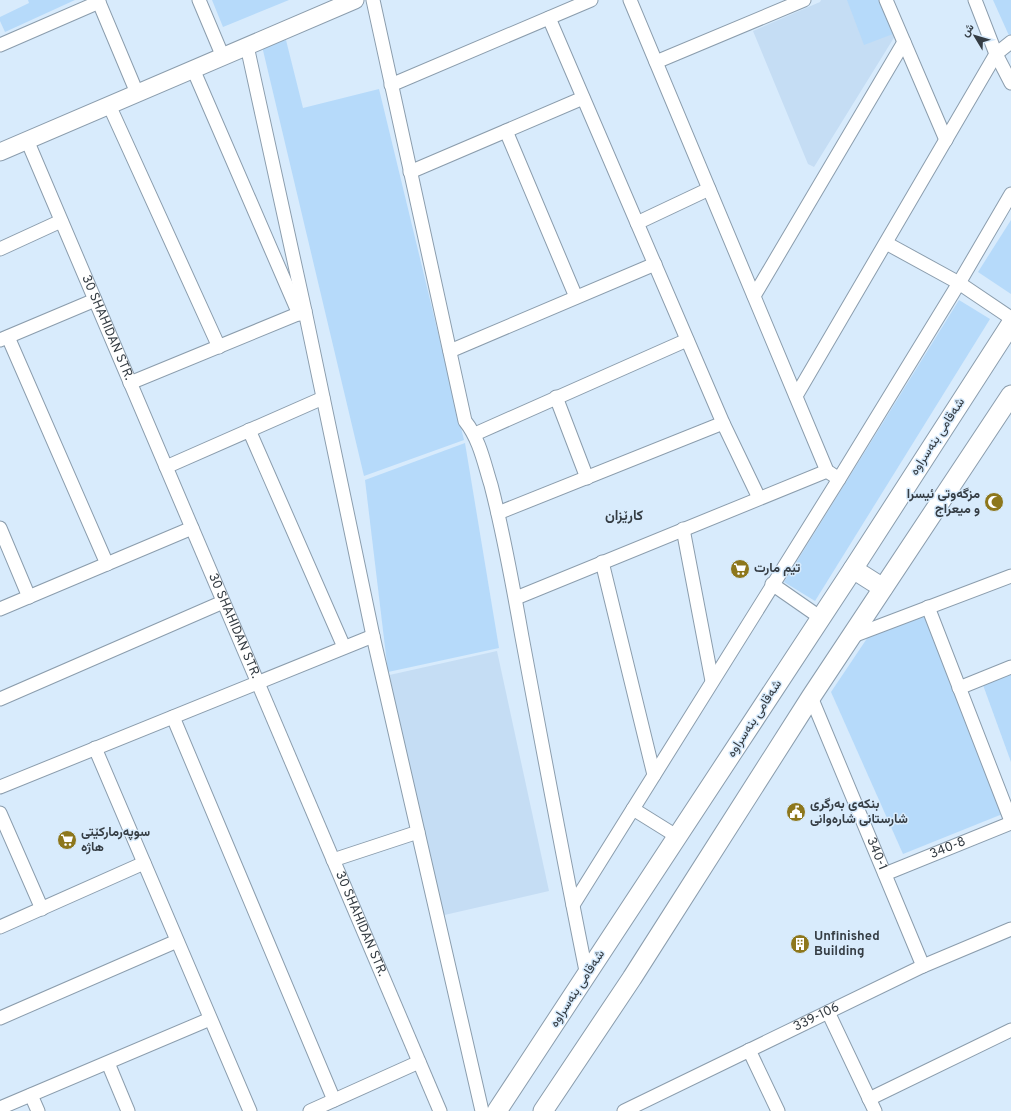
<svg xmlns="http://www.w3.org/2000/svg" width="1011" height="1111" viewBox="0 0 1011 1111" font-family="Overpass,Vazirmatn,sans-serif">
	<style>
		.built { fill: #c5ddf4 }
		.green { fill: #b6dafa }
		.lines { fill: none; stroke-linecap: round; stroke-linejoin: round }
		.minor-casing { stroke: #8b9dad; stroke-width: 15 }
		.tertiary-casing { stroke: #8b9dad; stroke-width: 19 }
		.secondary-casing { stroke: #8b9dad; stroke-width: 21 }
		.minor { stroke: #fff; stroke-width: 13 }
		.tertiary { stroke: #fff; stroke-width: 17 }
		.secondary { stroke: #fff; stroke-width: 19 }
		.labels { text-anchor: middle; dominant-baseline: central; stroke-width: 3; stroke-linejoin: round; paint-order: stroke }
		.street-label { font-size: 13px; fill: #353d44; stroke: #d8ebfc }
		.poi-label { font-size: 13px; font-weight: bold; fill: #353d44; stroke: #d8ebfc; text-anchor: start }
		.neighbourhood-label { font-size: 14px; font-weight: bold; fill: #353d44; stroke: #d8ebfc }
	</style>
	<rect width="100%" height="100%" fill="#d8ebfc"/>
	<!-- built -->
	<g class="built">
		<path d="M821,0h59l15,36 -81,131 -6,-3 -55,-133 67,-29z"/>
		<path d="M497,651l52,240 -109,25 -55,-240z"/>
	</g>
	<!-- green -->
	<g class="green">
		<path d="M28,0h47l-70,32 -5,-11v-4l29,-14z"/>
		<path d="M212,0h77l-66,27z"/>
		<path d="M847,0h32l14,34 -29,11z"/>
		<path d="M993,0h18v40z"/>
		<path d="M286,40l17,68 76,-19 85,351 -100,36 -102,-430z"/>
		<path d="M1011,220v74l-33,-22z"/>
		<path d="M959,300l31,19 -175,282 -31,-19z"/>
		<path d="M465,443l34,205 -111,24 -23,-192z"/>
		<path d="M932,609l78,202 -107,43 -72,-162 39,-58z"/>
		<path d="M1011,673v89l-28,-77z"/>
	</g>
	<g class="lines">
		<!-- minor casing -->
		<g class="minor-casing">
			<g id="minor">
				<path d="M98,0l39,93"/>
				<path d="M199,0l24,57"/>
				<path d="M373,0l92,421c15,19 19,42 26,64 13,50 22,101 31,152 21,113 42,226 65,339"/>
				<path d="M630,0l197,471 12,8"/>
				<path d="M886,0l60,140"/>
				<path d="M975,0l21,54 15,29"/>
				<path d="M549,18l174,405 36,75"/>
				<path d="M0,45l99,-43"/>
				<path d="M247,46l58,265 68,325 109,475"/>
				<path d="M656,62l148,-62"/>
				<path d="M193,69l106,245"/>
				<path d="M391,85l200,-85"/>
				<path d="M109,105l110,242"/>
				<path d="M506,131l70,166"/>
				<path id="s1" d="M27,140l413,971"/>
				<path d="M410,172l173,-74"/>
				<path d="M637,223l72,-34"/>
				<path d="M886,243l73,40 52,35"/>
				<path d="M0,249l61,-28"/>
				<path d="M754,296l150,-254"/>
				<path d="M8,337l99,227"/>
				<path d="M0,340l95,-40"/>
				<path d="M450,351l205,-87"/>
				<path d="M130,383l175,-72"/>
				<path d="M796,396l200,-342 15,-12"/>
				<path d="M556,397l31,81"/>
				<path d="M249,430l95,217"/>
				<path d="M475,434l212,-94"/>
				<path d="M166,467l157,-69"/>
				<path d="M498,513l225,-90"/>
				<path d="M0,528l29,69"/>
				<path d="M683,529l29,152"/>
				<path d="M602,562l52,213"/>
				<path d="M772,584l49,34"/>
				<path d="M516,598l311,-127"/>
				<path d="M928,607l83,214"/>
				<path d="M0,609l192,-81"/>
				<path d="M853,636l158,-60"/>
				<path d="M959,688l52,-21"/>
				<path id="s2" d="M811,697l112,269"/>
				<path d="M0,699l223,-97"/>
				<path d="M173,717l161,383"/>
				<path d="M95,748l155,363"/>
				<path d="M0,787l373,-151"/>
				<path d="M633,809l45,28"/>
				<path d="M0,813l42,96"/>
				<path d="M333,860l85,-28"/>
				<path id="s3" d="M885,874l126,-51"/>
				<path d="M573,905l266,-426 120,-196 52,-89"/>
				<path d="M0,927l144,-64"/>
				<path d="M828,1012l47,99"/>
				<path d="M0,1018l177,-77"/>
				<path d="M749,1050l29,61"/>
				<path d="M108,1063l20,48"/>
				<path d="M31,1095l7,16"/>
				<path d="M869,1099l142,-69"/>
				<path d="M0,1108l210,-89"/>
				<path d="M310,1111l109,-49"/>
				<path id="s4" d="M624,1111l299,-145 88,-37"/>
			</g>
		</g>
		<!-- tertiary casing -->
		<g class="tertiary-casing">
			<path id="tertiary" d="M0,152l355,-152"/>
		</g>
		<!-- secondary casing -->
		<g class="secondary-casing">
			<g id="secondary">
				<path d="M853,569l30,19"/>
				<path d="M497,1111l356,-542 158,-245"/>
				<path d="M543,1111l89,-133 179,-281 200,-302"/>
			</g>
		</g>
		<!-- minor -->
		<use href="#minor" class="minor"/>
		<!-- tertiary -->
		<use href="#tertiary" class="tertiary"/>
		<!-- secondary -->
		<use href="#secondary" class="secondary"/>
	</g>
	<!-- icons -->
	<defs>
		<g id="mosque-disc" transform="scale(1)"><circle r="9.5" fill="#8d771c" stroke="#d8ebfc"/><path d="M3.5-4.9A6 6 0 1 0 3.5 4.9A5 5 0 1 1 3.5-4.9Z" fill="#fff"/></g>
		<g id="supermarket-disc" transform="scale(1)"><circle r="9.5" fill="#8d771c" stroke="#d8ebfc"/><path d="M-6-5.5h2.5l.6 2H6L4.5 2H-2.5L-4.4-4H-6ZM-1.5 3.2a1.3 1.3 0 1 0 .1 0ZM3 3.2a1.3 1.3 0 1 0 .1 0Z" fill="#fff"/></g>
		<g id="civic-disc" transform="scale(1)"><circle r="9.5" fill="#8d771c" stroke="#d8ebfc"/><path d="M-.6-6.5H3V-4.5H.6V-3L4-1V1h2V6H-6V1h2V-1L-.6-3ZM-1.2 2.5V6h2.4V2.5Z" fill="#fff"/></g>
		<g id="building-disc" transform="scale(1)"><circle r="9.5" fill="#8d771c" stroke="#d8ebfc"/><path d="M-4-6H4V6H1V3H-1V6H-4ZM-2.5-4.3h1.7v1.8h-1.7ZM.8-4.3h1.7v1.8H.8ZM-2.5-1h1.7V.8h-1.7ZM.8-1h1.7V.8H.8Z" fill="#fff"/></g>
	</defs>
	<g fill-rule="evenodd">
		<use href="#mosque-disc" x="994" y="502"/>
		<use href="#supermarket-disc" x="740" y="569"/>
		<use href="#civic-disc" x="796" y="812"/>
		<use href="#supermarket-disc" x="67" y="840"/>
		<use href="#building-disc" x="800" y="944"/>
	</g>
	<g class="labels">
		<!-- street labels -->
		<g class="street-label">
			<text stroke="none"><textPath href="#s1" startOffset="204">30 SHAHIDAN STR.</textPath></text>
			<text transform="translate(938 437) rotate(-57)">شەقامی بنەسراوە</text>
			<text stroke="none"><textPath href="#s1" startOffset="528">30 SHAHIDAN STR.</textPath></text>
			<text transform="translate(755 719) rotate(-57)">شەقامی بنەسراوە</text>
			<text stroke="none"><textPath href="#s3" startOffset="68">340-8</textPath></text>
			<text stroke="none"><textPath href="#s2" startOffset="170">340-1</textPath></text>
			<text stroke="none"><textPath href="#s1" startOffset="852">30 SHAHIDAN STR.</textPath></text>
			<text transform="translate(578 989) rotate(-57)">شەقامی بنەسراوە</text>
			<text stroke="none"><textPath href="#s4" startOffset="214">339-106</textPath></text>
		</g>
		<!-- poi labels -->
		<g class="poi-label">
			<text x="980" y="495" text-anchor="end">مزگەوتی ئیسرا<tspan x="980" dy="15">و میعراج</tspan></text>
			<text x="754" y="569">تيم مارت</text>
			<text x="810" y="805">بنكەی بەرگری<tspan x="810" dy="15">شارستانی شارەوانی</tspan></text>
			<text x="81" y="833">سوپەرمارکێتی<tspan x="81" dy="15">هاژە</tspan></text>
			<text x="814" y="937">Unfinished<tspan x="814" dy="15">Building</tspan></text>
		</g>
		<!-- neighbourhood labels -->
		<g class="neighbourhood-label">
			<text x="624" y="516">کارێزان</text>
		</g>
	</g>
	<!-- north arrow -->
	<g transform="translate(975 36) rotate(308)" stroke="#d8ebfc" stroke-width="3" paint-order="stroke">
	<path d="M0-3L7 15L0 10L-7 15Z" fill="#353d44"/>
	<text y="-6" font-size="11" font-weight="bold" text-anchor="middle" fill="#353d44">ش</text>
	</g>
</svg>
